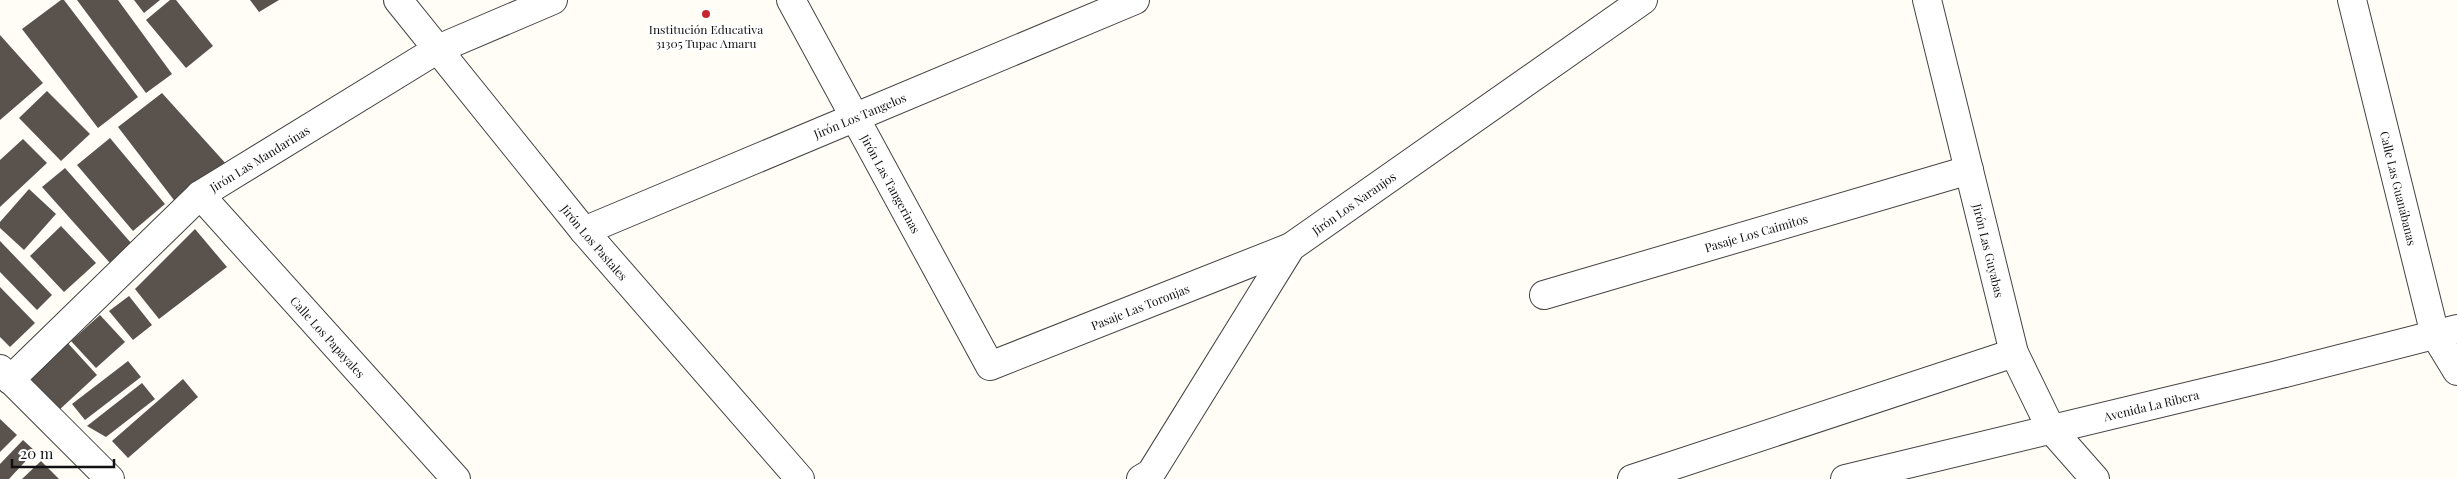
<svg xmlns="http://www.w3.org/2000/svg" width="2457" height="479" viewBox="0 0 2457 479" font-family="'Playfair Display',serif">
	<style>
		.building { fill: #5a524d }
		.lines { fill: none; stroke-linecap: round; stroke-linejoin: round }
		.street-casing { stroke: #444; stroke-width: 30 }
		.street { stroke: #fff; stroke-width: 28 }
		.poi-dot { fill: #c4262e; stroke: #fff; stroke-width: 2 }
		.labels { text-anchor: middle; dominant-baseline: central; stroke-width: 5; stroke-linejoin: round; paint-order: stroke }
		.poi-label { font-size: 12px; fill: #111; stroke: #fff }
		.street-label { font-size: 12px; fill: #111; stroke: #fff }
	</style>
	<rect width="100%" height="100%" fill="#fffdf5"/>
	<!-- building -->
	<g class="building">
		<path d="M61,0h3l74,97 -40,31 -76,-99z"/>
		<path d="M77,0h41l54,74 -26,19z"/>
		<path d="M134,0h26l-16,13z"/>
		<path d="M170,0h6l37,46 -27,22 -40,-48z"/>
		<path d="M250,0h29l-20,12z"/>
		<path d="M0,35l43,48 -43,37z"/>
		<path d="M47,91l43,43 -29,27 -42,-43z"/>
		<path d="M162,93l66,73 -51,38 -59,-77z"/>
		<path d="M110,138l55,66 -32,27 -56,-66z"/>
		<path d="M23,139l24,24 -47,44v-47z"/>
		<path d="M65,168l67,76 -22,19 -68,-76z"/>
		<path d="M29,189l27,25 -32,36 -24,-22v-6z"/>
		<path d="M61,226l35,37 -32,29 -34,-36z"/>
		<path d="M195,229l32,38 -68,52 -24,-30z"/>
		<path d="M0,241l52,54 -15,15 -37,-38z"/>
		<path d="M0,287l35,36 -25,24 -10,-10z"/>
		<path d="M129,296l23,29 -19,15 -24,-29z"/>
		<path d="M100,315l25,27 -29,26 -25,-27z"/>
		<path d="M65,340l32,35 -39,36 -32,-36z"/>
		<path d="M128,361l13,16 -56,43 -13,-16z"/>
		<path d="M183,379l15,18 -70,61 -16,-17z"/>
		<path d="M142,383l13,16 -49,38 -19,-11z"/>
		<path d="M0,419l17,16 -17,17z"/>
		<path d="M23,440l12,11 -26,28h-9v-15z"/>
		<path d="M41,461l18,18h-37z"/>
	</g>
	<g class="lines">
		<!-- street casing -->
		<g class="street-casing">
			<g id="street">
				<path id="s1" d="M398,0l186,231 216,248"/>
				<path id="s2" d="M791,0l199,366 301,-119"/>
				<path id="s3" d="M1927,0l87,353 37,76 44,50"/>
				<path id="s4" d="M2352,0l83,335 22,36"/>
				<path id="s5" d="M200,195l256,284"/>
				<path id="s6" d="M584,231l551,-231"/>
				<path id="s7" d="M1544,295l425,-125"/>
				<path d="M0,369l110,110"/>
				<path id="s8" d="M10,380l190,-185 238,-146 115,-49"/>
				<path id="s9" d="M1141,479l10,-6 140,-226 352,-247"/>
				<path d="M1632,479l382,-126"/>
				<path id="s10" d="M1845,479l428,-103 184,-47"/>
			</g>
		</g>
		<!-- street -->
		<use href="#street" class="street"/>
	</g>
	<!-- markers -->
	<circle class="poi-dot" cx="706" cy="14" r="5"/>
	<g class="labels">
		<!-- poi labels -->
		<g class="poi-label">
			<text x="706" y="29">Institución Educativa<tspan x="706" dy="14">31305 Tupac Amaru</tspan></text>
		</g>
		<!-- street labels -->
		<g class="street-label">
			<text stroke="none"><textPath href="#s6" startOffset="299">Jirón Los Tangelos</textPath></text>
			<text stroke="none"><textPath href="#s8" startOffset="335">Jirón Las Mandarinas</textPath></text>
			<text stroke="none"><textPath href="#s2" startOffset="209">Jirón Las Tangerinas</textPath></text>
			<text stroke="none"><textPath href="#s4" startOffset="194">Calle Las Guanábanas</textPath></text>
			<text stroke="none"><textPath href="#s9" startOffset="354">Jirón Los Naranjos</textPath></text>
			<text stroke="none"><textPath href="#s7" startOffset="221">Pasaje Los Caimitos</textPath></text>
			<text stroke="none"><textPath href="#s1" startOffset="312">Jirón Los Pastales</textPath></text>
			<text stroke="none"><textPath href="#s3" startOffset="258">Jirón Las Guyabas</textPath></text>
			<text stroke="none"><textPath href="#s2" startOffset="578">Pasaje Las Toronjas</textPath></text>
			<text stroke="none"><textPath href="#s5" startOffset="191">Calle Los Papayales</textPath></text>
			<text stroke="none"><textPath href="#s10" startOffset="315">Avenida La Ribera</textPath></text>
		</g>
	</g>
	<!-- scale -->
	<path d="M12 459v8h102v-8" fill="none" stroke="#111111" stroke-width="2.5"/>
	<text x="20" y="459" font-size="15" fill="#111111" stroke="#ffffff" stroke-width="4" paint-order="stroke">20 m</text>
</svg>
